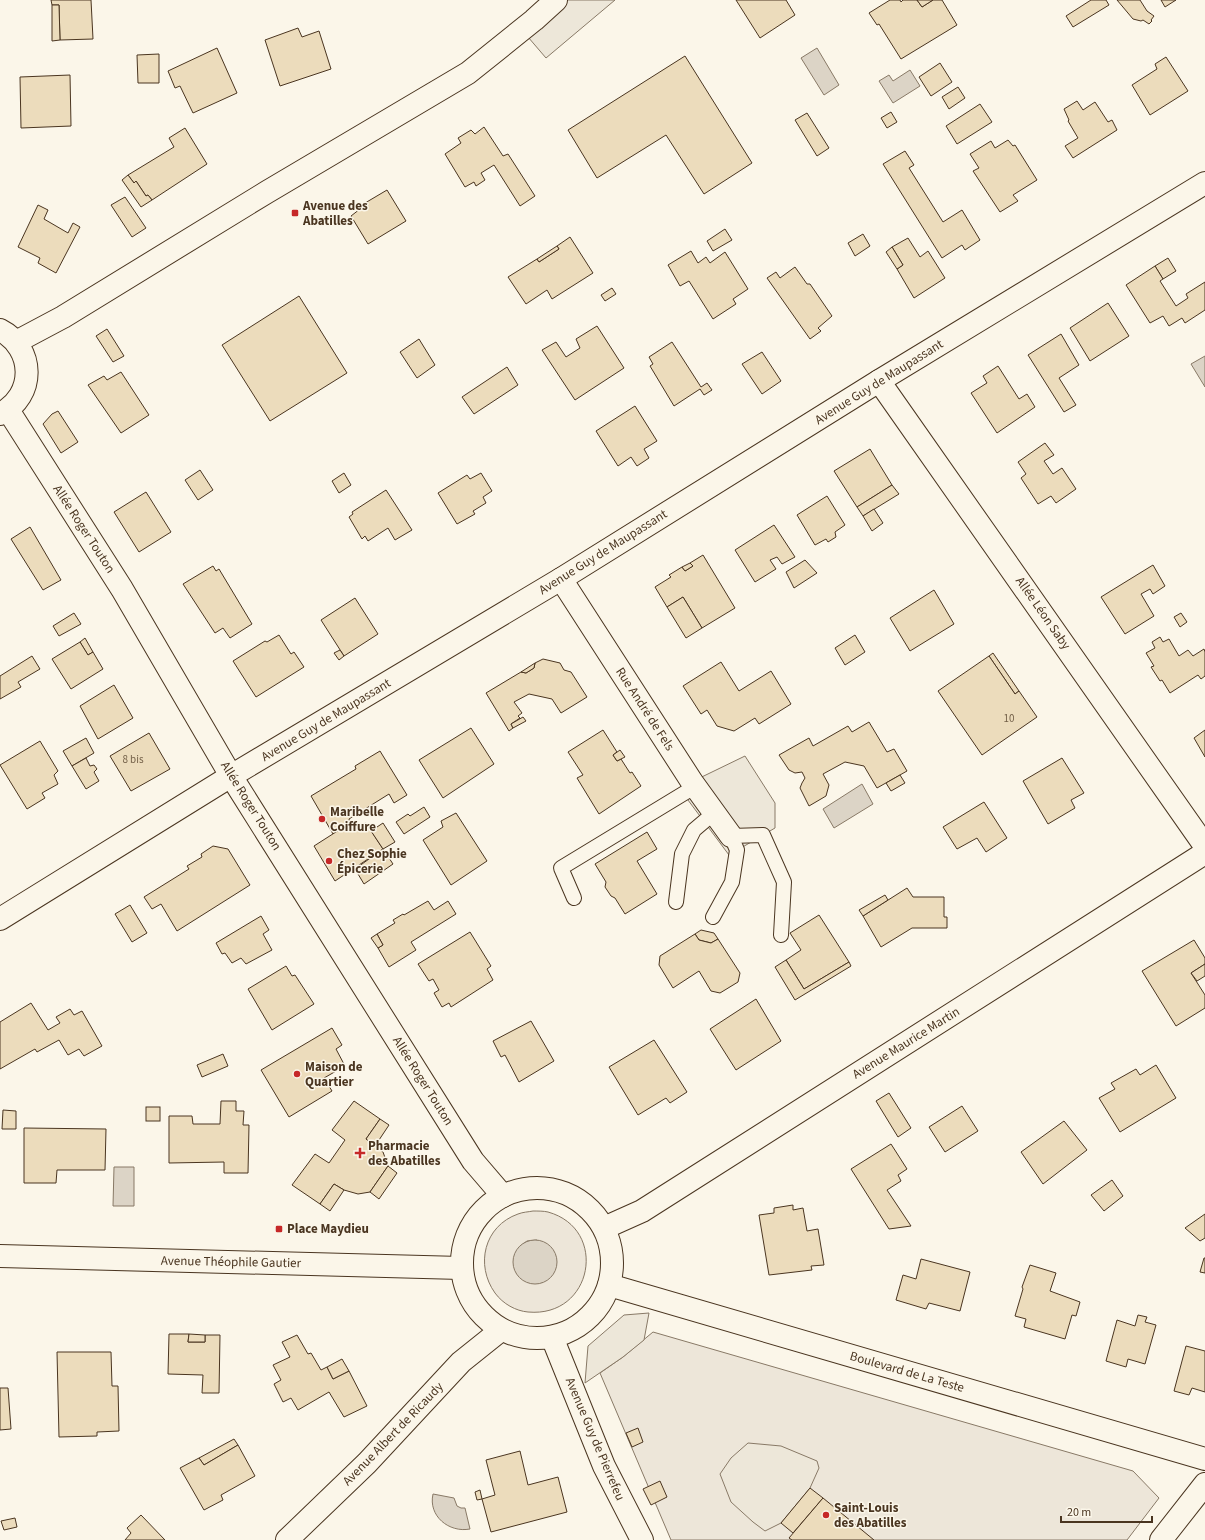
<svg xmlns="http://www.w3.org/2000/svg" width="1205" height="1540" viewBox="0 0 1205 1540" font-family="'Source Sans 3',sans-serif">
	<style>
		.green { fill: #ede6d9; stroke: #887966; fill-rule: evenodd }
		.parking { fill: #ede7d9; stroke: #887966 }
		.water { fill: #dcd4c6; stroke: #887966 }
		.building { fill: #ecdcbc; stroke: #4a3520 }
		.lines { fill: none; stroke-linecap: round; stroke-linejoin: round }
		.lane-casing { stroke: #4a3520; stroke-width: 16 }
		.street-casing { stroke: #4a3520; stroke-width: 24 }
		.secondary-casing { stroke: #4a3520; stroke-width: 24 }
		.lane { stroke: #fbf6e9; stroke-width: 14 }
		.street { stroke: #fbf6e9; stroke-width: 22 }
		.secondary { stroke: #fbf6e9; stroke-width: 22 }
		.poi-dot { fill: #c62828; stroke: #fbf6e9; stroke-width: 1.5 }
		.labels { text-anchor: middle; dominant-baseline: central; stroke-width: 3; stroke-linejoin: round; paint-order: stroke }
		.number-label { font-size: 11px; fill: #725f47 }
		.poi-label { font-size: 13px; font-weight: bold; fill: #4a3520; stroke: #fbf6e9; text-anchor: start }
		.street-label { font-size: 13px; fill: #4a3520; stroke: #fbf6e9 }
	</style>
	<rect width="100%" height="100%" fill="#fbf6e9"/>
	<!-- green -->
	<g class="green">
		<path d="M533,1211c5,0 11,0 15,1 61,17 45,106 -20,100 -12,-1 -25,-8 -33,-19 -20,-28 -11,-67 23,-79 5,-2 10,-2 15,-3zM537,1240l6,42c-12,2 -18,0 -26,-8l2,-27 8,-6z"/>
		<path d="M653,1332l480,139 26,27 -32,42h-456l-71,-167 23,-16z"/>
	</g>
	<!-- parking -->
	<g class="parking">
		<path d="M556,0h59l-69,58 -24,-28z"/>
		<path d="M745,756l30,47v25l-46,27 -50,-67z"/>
		<path d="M649,1313l-5,27 -21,17 -38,26 3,-37 36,-31z"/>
		<path d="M748,1443l33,3 36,15 2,7 -9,20 -29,35 -16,8 -12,-9 -22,-20 -11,-28 11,-16z"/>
	</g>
	<!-- water -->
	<g class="water">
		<path d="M817,48l22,37 -15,10 -23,-37z"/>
		<path d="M910,70l10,16 -27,17 -14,-22 10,-6 4,6z"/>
		<path d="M1205,356v31l-14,-23z"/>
		<path d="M862,784l11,20 -39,24 -11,-19z"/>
		<path d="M114,1167h20v39h-21z"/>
		<circle cx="535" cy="1262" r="22"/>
		<path d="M433,1494l21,4 3,8 4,2h4l5,21c-21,4 -42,-13 -37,-35z"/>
	</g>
	<!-- building -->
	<g class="building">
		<path d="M51,0h40l2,39 -33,1 -1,-35h-7z"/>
		<path d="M736,0h50l9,15 -35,23z"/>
		<path d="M890,0h10l1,2 2,-2h14l5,7 11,-7h9l15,25 -56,34 -22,-35 -2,1 -8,-12z"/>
		<path d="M917,0h16l-11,7z"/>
		<path d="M1091,0h15l3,5 -36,22 -7,-11z"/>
		<path d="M1117,0h23l7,11 7,5 -3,4 1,1 -3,3 -6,-4 -2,1 -8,-2z"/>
		<path d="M1161,0h15l-11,7z"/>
		<path d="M52,5h7l1,35 -8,1z"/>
		<path d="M298,28l4,9 17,-6 12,38 -51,17 -15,-46z"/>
		<path d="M217,48l20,45 -44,20 -13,-27 -5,2 -7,-17z"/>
		<path d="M159,54v29h-21l-1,-28z"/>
		<path d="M685,56l67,107 -48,31 -38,-59 -69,43 -29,-48z"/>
		<path d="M1166,57l22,34 -38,24 -18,-30 25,-16 -2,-5z"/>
		<path d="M940,63l12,19 -21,14 -12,-19z"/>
		<path d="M70,75l1,51 -50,2 -1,-51z"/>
		<path d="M958,87l7,11 -16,11 -7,-12z"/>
		<path d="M1077,101l6,9 12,-8 13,20 4,-2 5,10 -44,28 -8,-12 13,-8 -10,-17 1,-1 -5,-11z"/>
		<path d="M980,104l12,18 -35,22 -11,-18z"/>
		<path d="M891,112l6,10 -10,6 -6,-10z"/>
		<path d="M807,113l22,35 -12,8 -22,-36z"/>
		<path d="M484,127l19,29 5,-2 27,42 -15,10 -26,-41 -13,8 4,7 -9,6 -2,-4 -9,5 -20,-33 16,-11 -3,-5 13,-8 4,4z"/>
		<path d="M185,128l22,36 -55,36 -4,-5 -2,1 -10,-15 -2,2 -6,-8 46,-28 -5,-9z"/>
		<path d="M1008,140l5,6 2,-1 22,35 -24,15 5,6 -18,11 -27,-41 6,-3 -9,-14 21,-13 4,7z"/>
		<path d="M905,151l9,14 -5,3 34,54 19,-12 18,30 -15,10 -3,-5 -20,13 -59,-94z"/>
		<path d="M128,175l6,8 2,-2 10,15 2,-1 4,5 -11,7 -19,-27z"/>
		<path d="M387,190l19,31 -38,23 -17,-28 9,-7v-3z"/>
		<path d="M125,197l21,31 -14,9 -21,-32z"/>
		<path d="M38,205l10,5 -4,9 24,14 5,-10 7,4 -24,46 -18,-10 2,-5 -22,-11z"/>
		<path d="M725,229l7,11 -19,11 -6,-10z"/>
		<path d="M863,234l7,12 -15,10 -7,-13z"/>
		<path d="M570,237l23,36 -41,26 -5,-9 -21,14 -18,-27 29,-18 2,3 20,-13 -2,-3z"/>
		<path d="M908,238l12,19 8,-6 17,27 -31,20 -17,-29 6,-4 -11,-18z"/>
		<path d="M557,246l2,3 -20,13 -2,-3z"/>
		<path d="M892,247l11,18 -6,4 -11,-17z"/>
		<path d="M691,251l7,12 8,-6 4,6 15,-11 23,37 -15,10 3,5 -23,15 -24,-38 -9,5 -12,-21z"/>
		<path d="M1168,258l8,13 -13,8 -8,-13z"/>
		<path d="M1155,266l8,13 -3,2 16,25 12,-8 -2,-4 19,-12v28l-20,13 -3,-5 -13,8 -6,-10 -13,7 -24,-38z"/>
		<path d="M795,267l12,17h3l22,32 -14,12 3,3 -11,8 -43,-61 9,-6 4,6z"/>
		<path d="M612,288l4,6 -11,7 -4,-6z"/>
		<path d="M299,296l48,77 -77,48 -48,-76z"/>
		<path d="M1108,303l21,33 -39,25 -20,-33z"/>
		<path d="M597,326l27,42 -49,32 -33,-50 14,-8 10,15 14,-9 -4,-9z"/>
		<path d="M107,329l17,27 -11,6 -17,-26z"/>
		<path d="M1061,334l18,31 -20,13 17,27 -12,7 -36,-57z"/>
		<path d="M419,339l16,26 -18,13 -17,-26z"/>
		<path d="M672,342l29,45 6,-4 5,7 -8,5 -4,-6 -26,17 -24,-40 3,-2 -4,-7z"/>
		<path d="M762,352l19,29 -19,13 -20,-30z"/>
		<path d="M998,366l21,33 8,-5 8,13 -38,26 -26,-40 16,-10 -4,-7z"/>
		<path d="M507,367l11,18 -44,29 -12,-17z"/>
		<path d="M121,372l28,43 -28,18 -33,-48 16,-9 3,4z"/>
		<path d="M635,406l22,35 -13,8 5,9 -12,8 -6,-9 -13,9 -22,-35z"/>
		<path d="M58,411l20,31 -17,11 -18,-29 9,-10z"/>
		<path d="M1045,443l9,12 -10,6 9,13 9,-6 14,21 -20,14 -5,-7 -13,8 -17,-26 5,-4 -8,-12z"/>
		<path d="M870,449l22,36 -35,22 -23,-36z"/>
		<path d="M200,470l13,20 -15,10 -13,-20z"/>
		<path d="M344,473l7,12 -12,8 -7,-12z"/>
		<path d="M481,473l11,18 -9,6 3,6 -13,8 2,3 -18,10 -19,-31 29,-18 3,4z"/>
		<path d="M892,485l7,9 -36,22 -6,-9z"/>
		<path d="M386,490l26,40 -17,10 -7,-12 -20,13 -3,-5 -3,3 -13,-22 4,-3 -1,-2z"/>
		<path d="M146,492l25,40 -32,20 -25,-40z"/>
		<path d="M827,496l18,29 -10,7 1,5 -8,5 -2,-3 -11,6 -18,-30z"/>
		<path d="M874,509l9,14 -11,8 -9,-15z"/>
		<path d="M774,525l21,32 -13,7 -5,-7 -7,3 6,9 -21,13 -20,-32z"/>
		<path d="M30,527l31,53 -18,10 -32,-51z"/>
		<path d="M703,555l32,53 -33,20 -19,-31 -16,10 -12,-20 16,-10 -2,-2 13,-8 3,4 8,-5 -3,-3z"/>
		<path d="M805,560l12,13 -23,15 -8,-16z"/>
		<path d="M690,563l3,3 -8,5 -3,-4z"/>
		<path d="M1153,565l12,21 -12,8 -3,-5 -9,5 13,22 -29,18 -24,-37z"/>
		<path d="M213,566l3,5 3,-2 33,55 -22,14 -7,-10 -8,5 -32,-49z"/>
		<path d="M934,590l20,34 -44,27 -20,-33z"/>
		<path d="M683,597l19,31 -16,10 -19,-31z"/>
		<path d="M355,598l23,36 -34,22 -23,-36z"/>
		<path d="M74,613l7,11 -22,12 -6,-10z"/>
		<path d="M1181,613l6,9 -7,5 -6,-10z"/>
		<path d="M279,635l12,19 3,-2 10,15 -48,30 -23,-36 32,-20 2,1z"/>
		<path d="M855,635l10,17 -20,13 -10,-17z"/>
		<path d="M1160,637l3,5 6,-3 10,17 9,-6 5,6 11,-7 1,3v24l-4,3 -3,-4 -28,18 -8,-13 -2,1 -9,-14 3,-1 -8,-13 9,-5 -3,-6z"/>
		<path d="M85,638l8,14 -5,3 -8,-13z"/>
		<path d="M80,642l8,13 5,-3 10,17 -32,20 -19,-30z"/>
		<path d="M340,650l4,6 -5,4 -5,-7z"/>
		<path d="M993,653l26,38 -4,3 -26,-38z"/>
		<path d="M32,656l8,13 -22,13 3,5 -21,12v-23z"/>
		<path d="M989,656l26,38 4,-3 18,26 -55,38 -44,-64z"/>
		<path d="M543,659l17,4 4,7 7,2 16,25 -26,16 -9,-14 -23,-5 -15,8 8,11 -4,3 2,2 -9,6 2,4 -4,3 -23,-38 35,-21 5,1 8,-5 1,-5z"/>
		<path d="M721,662l18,29 32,-20 20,33 -32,20 -4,-6 -21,13 -17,-5 -10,-16 -6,4 -18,-28z"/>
		<path d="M535,663l-1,5 -8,5 -5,-1z"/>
		<path d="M114,685l19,33 -35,21 -18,-33z"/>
		<path d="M523,717l3,4 -13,7 -2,-4z"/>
		<path d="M869,722l18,30 7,-3 13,22 -30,17 -13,-22 -19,-4 -22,12 6,11 -3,11 -17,10 -9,-18 2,-5 3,-5 -3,-6 -7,1 -6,-3 -10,-15 30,-17 4,8 35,-20 4,6z"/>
		<path d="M471,728l23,36 -51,34 -24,-38z"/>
		<path d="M603,730l14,22 -4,3 4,6 4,-2 9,14 2,-1 9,14 -42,28 -22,-36 6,-3 -15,-23z"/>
		<path d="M1205,730v27l-11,-19z"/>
		<path d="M149,733l21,36 -39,22 -21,-35z"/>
		<path d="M86,738l8,15 -22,13 -9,-15z"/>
		<path d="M40,741l18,30 -4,4 4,9 -16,9 3,5 -18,11 -27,-44z"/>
		<path d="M620,750l5,7 -8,4 -4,-6z"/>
		<path d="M380,751l27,44 -13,8 -5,-9 -40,25 1,4 -17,11 -22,-38 45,-27 -1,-3z"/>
		<path d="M86,758l4,8 4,-1 3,4 -3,3 5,9 -13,8 -14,-23z"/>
		<path d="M1062,758l22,35 -13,7 4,8 -27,16 -25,-43z"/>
		<path d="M900,775l5,8 -14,8 -5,-8z"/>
		<path d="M984,802l23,36 -21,14 -9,-14 -20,11 -14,-22z"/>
		<path d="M424,807l6,10 -26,17 -8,-12 12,-8 2,2z"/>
		<path d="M456,813l31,48 -36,24 -28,-45 20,-13 -2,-6z"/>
		<path d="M350,823l5,7 11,-7 17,26 -48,32 -21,-35z"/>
		<path d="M383,823l12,19 -12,7 -12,-18z"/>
		<path d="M647,832l10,17 -20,12 20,33 -32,20 -10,-16 -4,-2 -6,-9 1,-5 -11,-18z"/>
		<path d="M213,846l15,3 22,36 -73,46 -16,-27 -9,5 -8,-12 45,-28 -2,-3 15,-9 -1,-3z"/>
		<path d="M383,849l10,15 -29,20 -9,-15z"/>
		<path d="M907,888l6,9h31v20h3v11h-35l-31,19 -18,-31z"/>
		<path d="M885,895l3,5 -25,16 -4,-6z"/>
		<path d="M428,901l6,9 14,-9 8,13 -45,28 5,8 -27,17 -11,-19 5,-3 -6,-11 18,-11 -2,-3 10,-6 1,1z"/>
		<path d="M130,905l17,28 -15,9 -17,-28z"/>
		<path d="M819,915l30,47 -45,27 -18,-29 15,-10 -11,-17z"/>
		<path d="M261,916l8,14 -6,4 9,16 -26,14 -5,-6 -9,5 -7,-10 -3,1 -6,-11z"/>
		<path d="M701,930l13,3 4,6 -7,4 -12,-3 -4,-6z"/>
		<path d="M470,932l21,34 -4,3 6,11 -42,27 -2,-4 -7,4 -8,-14 5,-3 -6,-11 -4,2 -11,-17z"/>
		<path d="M377,934l6,11 -5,3 -7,-10z"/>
		<path d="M695,934l4,6 12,3 7,-4 22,34 -2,9 -18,11 -9,-2 -12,-20 -26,17 -14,-23 1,-9z"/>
		<path d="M1194,940l11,18v6l-14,9 14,22v13l-29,18 -34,-55z"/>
		<path d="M786,960l18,29 45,-27 2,4 -56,34 -20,-33z"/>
		<path d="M1205,964v12l-8,5 -6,-8z"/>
		<path d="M286,966l6,10 3,-1 19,29 -42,26 -24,-41z"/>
		<path d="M756,999l25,42 -45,29 -26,-41z"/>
		<path d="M31,1003l17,27 12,-7 -4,-6 14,-8 4,6 8,-4 20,35 -18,10 -5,-7 -11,6 -9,-15 -22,12 -2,-3 -35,20v-47z"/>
		<path d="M531,1021l23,40 -35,21 -14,-27 -4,2 -8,-16z"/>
		<path d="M332,1028l10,17 -6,4 9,17 -21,12 8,13 -43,26 -28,-47z"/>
		<path d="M654,1040l33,52 -17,11 -4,-5 -28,17 -29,-48z"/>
		<path d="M223,1054l5,12 -26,11 -5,-12z"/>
		<path d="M1156,1065l20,33 -56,34 -21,-34 16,-9 -4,-6 25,-14 4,6z"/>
		<path d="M889,1093l22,35 -13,9 -22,-36z"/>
		<path d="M221,1101h15v10h8l-1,14h6l-1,48h-24v-11l-55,1v-47h23l1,8h27z"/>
		<path d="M354,1101l26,18 -14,20 17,13 5,14 -18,26 -12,2 -14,-4 -10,-6 -14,20 -28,-19 23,-31 14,9 16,-23 -13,-10z"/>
		<path d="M962,1106l16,25 -33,21 -16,-25z"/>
		<rect x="146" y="1107" width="14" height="14"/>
		<path d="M3,1110l13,1v18h-14z"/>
		<path d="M380,1119l9,6 -14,21 -9,-7z"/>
		<path d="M1064,1121l23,29 -44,34 -22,-32z"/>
		<path d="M24,1128l82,1 -1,41h-48l-1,13h-32z"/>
		<path d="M891,1144l16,25 -9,6 3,6 -14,9 24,36 -22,3 -38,-60z"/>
		<path d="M388,1166l9,7 -18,26 -9,-7z"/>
		<path d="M1112,1180l11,16 -19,15 -13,-16z"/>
		<path d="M334,1184l10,6 -14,21 -10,-7z"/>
		<path d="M793,1205v5l10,-2 4,23 11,-2 6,36 -13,1 1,4 -43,5 -10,-60 15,-2v-5z"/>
		<path d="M1205,1214v24l-5,3 -15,-13z"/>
		<path d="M1204,1258h1v15l-5,-1z"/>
		<path d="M921,1259l49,13 -10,39 -31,-8 -3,6 -30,-9 7,-25 13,4z"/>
		<path d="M1030,1265l26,8 -6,18 30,11 -4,14 -4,-1 -7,24 -41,-12 2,-8 -11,-3 8,-27 -1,-2z"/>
		<path d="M1138,1315l9,2 -2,5 11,3 -11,39 -17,-5 -2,8 -20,-6 11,-41 18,6z"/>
		<path d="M169,1334h20l-1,8h17v-7h15l-1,58h-17l1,-18 -35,-1z"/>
		<path d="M189,1334l16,1v7h-17z"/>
		<path d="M297,1335l11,19 3,-1 10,17 6,-3 6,12 16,-8 18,35 -23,11 -15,-25 -31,18 -7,-12 -8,4 -9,-18 7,-4 -8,-15 17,-8 -8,-15z"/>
		<path d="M1186,1346l19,5v41l-13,-4 -3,7 -15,-4z"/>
		<path d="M57,1352h54l1,34h6l1,45 -22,1v4l-38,1z"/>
		<path d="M342,1359l7,12 -16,8 -6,-12z"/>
		<path d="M0,1388h8l3,41 -11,1z"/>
		<path d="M638,1428l5,14 -11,5 -6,-14z"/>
		<path d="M234,1439l4,6 -34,20 -5,-7z"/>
		<path d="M238,1445l17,31 -34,19 2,5 -19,10 -24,-42 19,-10 5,7z"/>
		<path d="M520,1451l8,34 30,-8 9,35 -76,20 -9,-33 13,-4 -9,-35z"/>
		<path d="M660,1481l7,16 -16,8 -8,-16z"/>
		<path d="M810,1488l13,10 -30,35 -12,-10z"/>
		<path d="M480,1490l2,9 -5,1 -2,-8z"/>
		<path d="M823,1498l51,42h-82l-3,-2z"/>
		<path d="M141,1515l24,25h-40l6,-7 -4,-5z"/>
		<path d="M15,1518l2,9 -13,3 -3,-9z"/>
	</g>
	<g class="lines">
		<!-- lane casing -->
		<g class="lane-casing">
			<g id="lane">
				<path d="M574,898l-13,-30 135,-82"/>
				<path d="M676,902l6,-48 12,-24 20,-17"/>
				<path d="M713,917l19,-35 5,-32 -6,-14 32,-1 21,47 -3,53"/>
			</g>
		</g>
		<!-- street casing -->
		<g class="street-casing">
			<g id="street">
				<path d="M879,381l326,465"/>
				<path d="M8,410l114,179 109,187 242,385 30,35"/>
				<path d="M561,579l131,203 39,54"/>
				<path d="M0,919l231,-143 330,-197 318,-198 326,-198"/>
				<path d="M604,1228l38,-17 563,-358"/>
				<path d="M552,1337l52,129 38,74"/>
				<path d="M287,1540l80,-77 94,-101 40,-32"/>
				<path d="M1161,1540l44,-56"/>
			</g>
		</g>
		<!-- secondary casing -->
		<g class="secondary-casing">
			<g id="secondary">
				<path d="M0,330c35,18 36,66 0,84"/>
				<path d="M16,342l47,-25 204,-125 201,-119 66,-53 22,-20"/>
				<circle cx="537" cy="1263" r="75"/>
				<path d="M0,1256l461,12"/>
				<path d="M609,1285l596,174"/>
			</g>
		</g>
		<!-- lane -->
		<use href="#lane" class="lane"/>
		<!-- street -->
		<use href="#street" class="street"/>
		<!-- secondary -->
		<use href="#secondary" class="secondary"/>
	</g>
	<!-- markers -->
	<g class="poi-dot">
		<rect x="291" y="209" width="8" height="8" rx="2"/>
		<circle cx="322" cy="819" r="4"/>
		<circle cx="329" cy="861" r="4"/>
		<circle cx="297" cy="1074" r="4"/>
		<path d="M358 1147h4v4h4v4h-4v4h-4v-4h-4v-4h4z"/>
		<rect x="275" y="1225" width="8" height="8" rx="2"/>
		<circle cx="826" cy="1515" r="4"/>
	</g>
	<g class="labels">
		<!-- number labels -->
		<g class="number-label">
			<text x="1009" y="718">10</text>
			<text x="133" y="759">8 bis</text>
		</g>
		<!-- poi labels -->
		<g class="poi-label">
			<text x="303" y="206">Avenue des<tspan x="303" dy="15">Abatilles</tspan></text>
			<text x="330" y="812">Maribelle<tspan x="330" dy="15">Coiffure</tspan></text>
			<text x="337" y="854">Chez Sophie<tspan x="337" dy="15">Épicerie</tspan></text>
			<text x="305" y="1067">Maison de<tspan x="305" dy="15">Quartier</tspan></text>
			<text x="368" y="1146">Pharmacie<tspan x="368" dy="15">des Abatilles</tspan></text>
			<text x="287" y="1229">Place Maydieu</text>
			<text x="834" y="1508">Saint-Louis<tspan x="834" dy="15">des Abatilles</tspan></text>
		</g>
		<!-- street labels -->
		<g class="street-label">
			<text transform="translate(879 382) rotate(-32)">Avenue Guy de Maupassant</text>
			<text transform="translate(84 529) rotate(57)">Allée Roger Touton</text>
			<text transform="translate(603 552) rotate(-32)">Avenue Guy de Maupassant</text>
			<text transform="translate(1043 613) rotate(55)">Allée Léon Saby</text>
			<text transform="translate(645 709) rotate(57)">Rue André de Fels</text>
			<text transform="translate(326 720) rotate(-31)">Avenue Guy de Maupassant</text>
			<text transform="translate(251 806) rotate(58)">Allée Roger Touton</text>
			<text transform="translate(906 1043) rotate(-32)">Avenue Maurice Martin</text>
			<text transform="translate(423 1081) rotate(58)">Allée Roger Touton</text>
			<text transform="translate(231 1262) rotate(1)">Avenue Théophile Gautier</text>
			<text transform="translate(907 1372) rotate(16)">Boulevard de La Teste</text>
			<text transform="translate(393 1434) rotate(-46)">Avenue Albert de Ricaudy</text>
			<text transform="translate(595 1439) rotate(67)">Avenue Guy de Pierrefeu</text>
		</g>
	</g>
	<!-- scale -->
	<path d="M1061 1516v6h91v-6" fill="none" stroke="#4a3520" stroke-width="2"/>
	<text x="1067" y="1516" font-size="12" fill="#4a3520" stroke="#fbf6e9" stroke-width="3" paint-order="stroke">20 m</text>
</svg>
